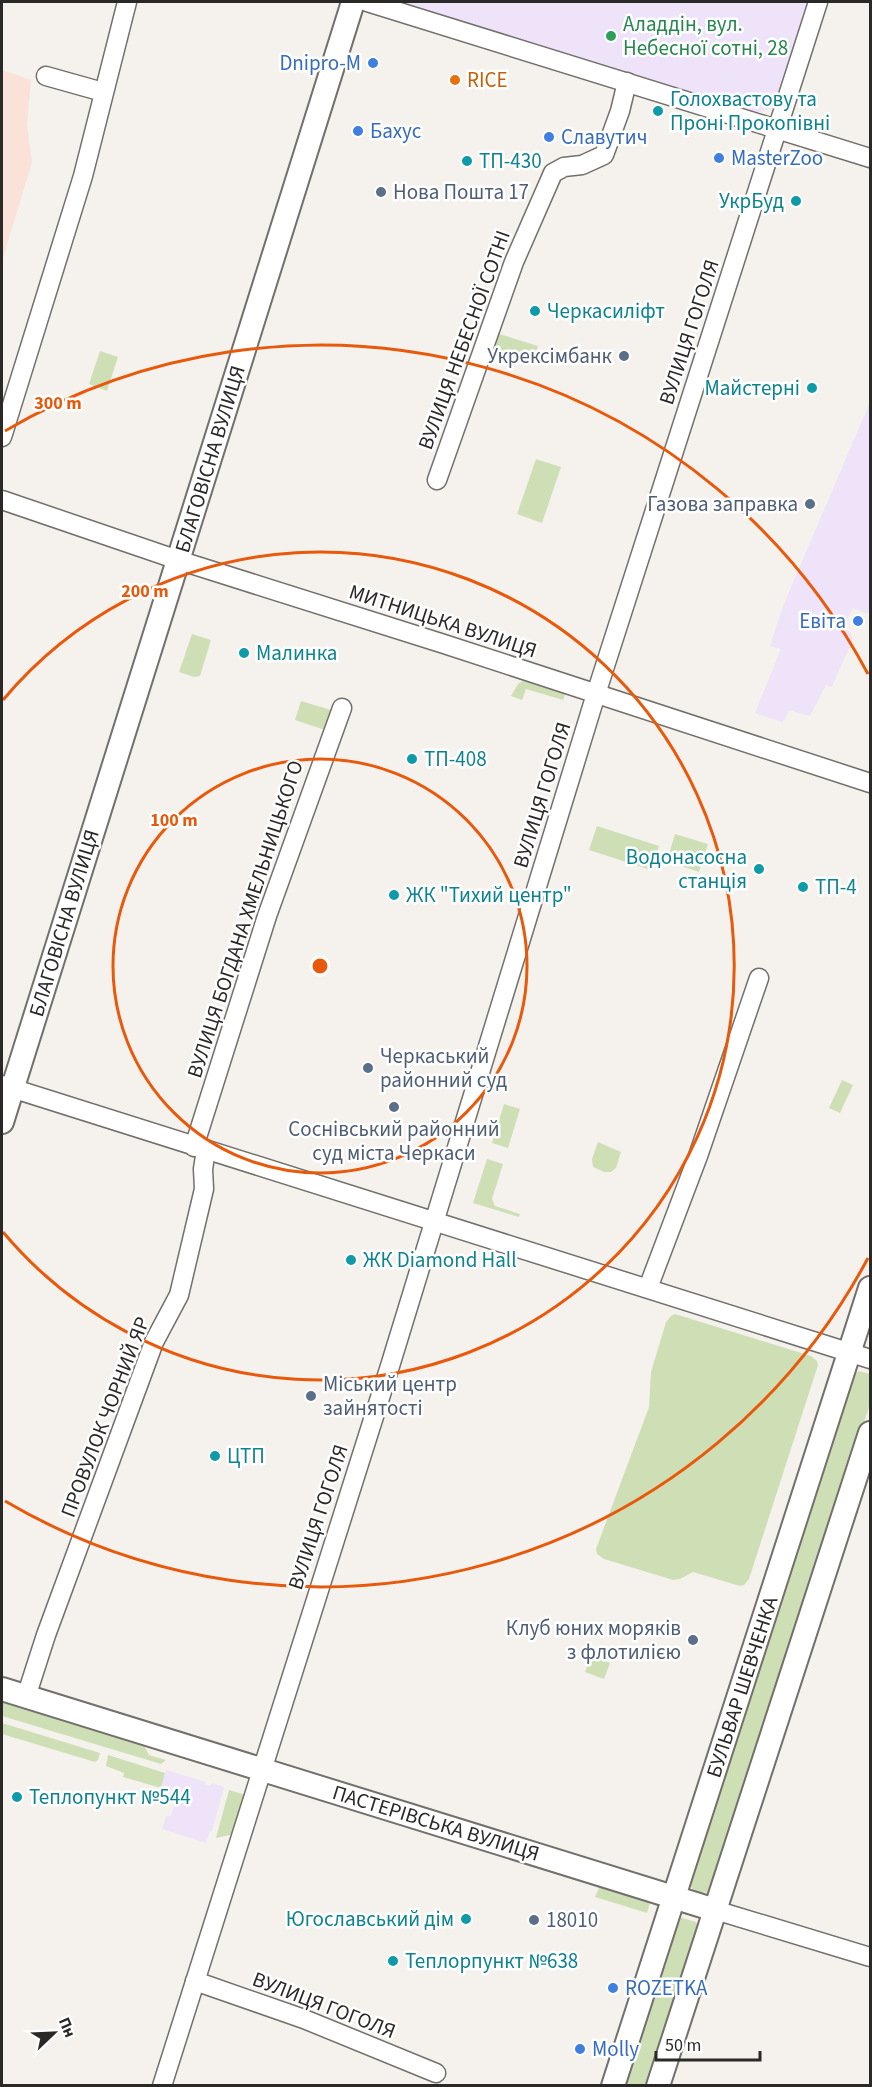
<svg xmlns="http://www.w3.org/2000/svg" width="872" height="2087" viewBox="0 0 872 2087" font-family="'Source Sans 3',sans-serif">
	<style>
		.commercial { fill: #eee3f8 }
		.education { fill: #fbe2d9 }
		.green { fill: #cedfb6 }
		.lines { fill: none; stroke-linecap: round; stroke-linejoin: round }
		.minor-casing { stroke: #73706c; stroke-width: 21 }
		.major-casing { stroke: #73706c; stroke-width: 26 }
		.minor { stroke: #fff; stroke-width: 18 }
		.major { stroke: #fff; stroke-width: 22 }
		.ring { fill: none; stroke: #e8590c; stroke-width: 3 }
		.leisure-dot { fill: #2e9e5b; stroke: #fff; stroke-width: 2 }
		.shop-dot { fill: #3f7fe0; stroke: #fff; stroke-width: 2 }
		.food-dot { fill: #e8710a; stroke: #fff; stroke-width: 2 }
		.culture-dot { fill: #0f9aa8; stroke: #fff; stroke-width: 2 }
		.service-dot { fill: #5c6f8a; stroke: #fff; stroke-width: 2 }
		.labels { text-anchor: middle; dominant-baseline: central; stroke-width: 5; stroke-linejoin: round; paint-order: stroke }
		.leisure-label { font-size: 21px; fill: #27864d; stroke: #fff; text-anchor: start }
		.shop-label { font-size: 21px; fill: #366cbe; stroke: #fff; text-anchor: start }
		.food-label { font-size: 21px; fill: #c56008; stroke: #fff; text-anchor: start }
		.culture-label { font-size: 21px; fill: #0d838f; stroke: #fff; text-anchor: start }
		.service-label { font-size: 21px; fill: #4e5e75; stroke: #fff; text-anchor: start }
		.street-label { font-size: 21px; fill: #2b2928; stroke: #fff }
		.centre { fill: #e8590c; stroke: #fff; stroke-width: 3 }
		.ring-label { font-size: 18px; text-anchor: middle; font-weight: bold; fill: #e8590c; stroke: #fff; stroke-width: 5; stroke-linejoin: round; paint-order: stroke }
	</style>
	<rect width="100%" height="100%" fill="#f5f2ed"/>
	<!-- commercial -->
	<g class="commercial">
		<path d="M389,2h419l-31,98 -8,9 -12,4 -8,-1z"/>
		<path d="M870,402v206l-3,6 -14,-6 -11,20 9,4 1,9 -20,46 -6,-2 -16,31 -21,-6 -4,9 -3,3 -27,-9 26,-64 -11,-3 13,-40z"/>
		<path d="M166,1770l40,12 -1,2 5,2 2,-3 12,4 -12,44h-2l-4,12 -44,-14 4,-13h5l5,-19 -16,-5z"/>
	</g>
	<!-- education -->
	<path class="education" d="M2,70l29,10 -4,45 5,38 -30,98z"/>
	<!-- green -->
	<g class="green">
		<path d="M496,333l42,13 -5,18 -40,-12 -2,-3z"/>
		<path d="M100,351l18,6 -11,34 -18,-7z"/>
		<path d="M536,459l25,8 -19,56 -25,-9z"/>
		<path d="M192,634l19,6 -11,36 -6,1 -15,-5z"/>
		<path d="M526,679l40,13 -3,8 -37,-11 -4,11 -11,-4 7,-12z"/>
		<path d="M301,701l30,9 -6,20 -30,-10z"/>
		<path d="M597,826l62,20 -8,24 -62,-20z"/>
		<path d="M675,834l33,10 -9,28 -32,-11z"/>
		<path d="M842,1080l11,5 -13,28 -11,-5z"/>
		<path d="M504,1104l16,5 -12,39 -16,-5z"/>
		<path d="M598,1142l23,10 -5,16 -5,4h-7l-11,-5 -1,-8z"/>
		<path d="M487,1159l16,5 -11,35 3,7 25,8 -1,3 -46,-14z"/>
		<path d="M675,1314l136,42 6,5 1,4 -69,214 -5,6 -4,1 -47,-14 -13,7 -7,1 -69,-21 -7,-5 -1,-5 53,-142 2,-35 15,-50 5,-6z"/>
		<path d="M859,1371l11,3v30l-156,482 -5,6c-8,2 -18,-1 -21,-10l165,-507z"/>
		<path d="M591,1655l19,8 -6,16 -19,-7z"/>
		<path d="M2,1699l140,43 7,13 17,5 -5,4 -159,-48z"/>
		<path d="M2,1723l98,30 -2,7 -3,2 -93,-28z"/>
		<path d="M108,1755l57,18 -4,15 -38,-11 1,-4 -18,-7z"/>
		<path d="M229,1790l17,5 -12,39 -18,4z"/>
		<path d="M603,1886l48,13 -4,14 -52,-16 4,-9z"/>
		<path d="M682,1918l14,4 3,7 -50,156 -28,1 57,-167z"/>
	</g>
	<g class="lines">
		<!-- minor casing -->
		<g class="minor-casing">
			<g id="minor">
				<path d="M367,2l503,156"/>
				<path d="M46,76l57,16"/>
				<path d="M2,437l81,-261 44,-174"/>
				<path d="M437,480l77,-218 39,-89 11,-6 18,-2 22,-10 16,-44 7,-29"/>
				<path d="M2,500l176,60 266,84 426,139"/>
				<path d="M2,1085l868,274"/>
				<path d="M194,1147l73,-231 75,-208"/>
				<path d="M648,1288l50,-132 61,-178"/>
				<path d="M26,1697l20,-62 108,-293 25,-47 25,-106 -1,-20 3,-19"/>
				<path d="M715,1910l155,47"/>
				<path d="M195,1981l109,38 132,54"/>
				<path d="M162,2086l228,-720 206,-672 222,-692"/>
			</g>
		</g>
		<!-- major casing -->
		<g class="major-casing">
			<g id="major">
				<path d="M2,1122l351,-1120"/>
				<path d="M2,1689l713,221"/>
				<path d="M613,2086l257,-798"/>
				<path d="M658,2086l212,-653"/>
			</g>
		</g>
		<!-- minor -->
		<use href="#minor" class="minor"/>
		<!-- major -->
		<use href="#major" class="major"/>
	</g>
	<!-- distance rings -->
	<g class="ring">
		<circle cx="320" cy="966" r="207"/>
		<path d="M3 700A414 414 0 1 1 3 1232"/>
		<path d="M868 1258A621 621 0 0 1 5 1501M5 431A621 621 0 0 1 868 674"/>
	</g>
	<!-- markers -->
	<circle class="leisure-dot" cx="611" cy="36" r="6"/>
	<g class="shop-dot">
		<circle cx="373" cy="63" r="6"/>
		<circle cx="358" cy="131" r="6"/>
		<circle cx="549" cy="137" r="6"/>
		<circle cx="719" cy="158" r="6"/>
		<circle cx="858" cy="621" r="6"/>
		<circle cx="613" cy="1988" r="6"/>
		<circle cx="580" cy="2049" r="6"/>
	</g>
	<circle class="food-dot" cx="455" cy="80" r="6"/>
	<g class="culture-dot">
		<circle cx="658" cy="111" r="6"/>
		<circle cx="467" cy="161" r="6"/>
		<circle cx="796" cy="201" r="6"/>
		<circle cx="535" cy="311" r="6"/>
		<circle cx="812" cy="388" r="6"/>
		<circle cx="244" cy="653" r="6"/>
		<circle cx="412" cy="759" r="6"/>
		<circle cx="759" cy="869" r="6"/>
		<circle cx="803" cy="887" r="6"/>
		<circle cx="394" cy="895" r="6"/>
		<circle cx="351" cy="1260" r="6"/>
		<circle cx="215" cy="1456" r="6"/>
		<circle cx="17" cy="1797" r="6"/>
		<circle cx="466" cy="1919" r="6"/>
		<circle cx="393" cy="1961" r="6"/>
	</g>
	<g class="service-dot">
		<circle cx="381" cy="192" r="6"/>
		<circle cx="624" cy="356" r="6"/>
		<circle cx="810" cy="504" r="6"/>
		<circle cx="368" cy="1068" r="6"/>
		<circle cx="394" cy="1107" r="6"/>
		<circle cx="311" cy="1396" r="6"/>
		<circle cx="693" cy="1640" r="6"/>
		<circle cx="534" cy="1920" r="6"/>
	</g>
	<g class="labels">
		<!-- leisure labels -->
		<g class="leisure-label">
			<text x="623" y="24">Аладдін, вул.<tspan x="623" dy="24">Небесної сотні, 28</tspan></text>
		</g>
		<!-- shop labels -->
		<g class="shop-label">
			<text x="361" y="63" text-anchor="end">Dnipro-M</text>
			<text x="370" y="131">Бахус</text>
			<text x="561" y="137">Славутич</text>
			<text x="731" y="158">MasterZoo</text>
			<text x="846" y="621" text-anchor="end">Евіта</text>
			<text x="625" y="1988">ROZETKA</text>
			<text x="592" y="2049">Molly</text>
		</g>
		<!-- food labels -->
		<g class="food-label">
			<text x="467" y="80">RICE</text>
		</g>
		<!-- culture labels -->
		<g class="culture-label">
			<text x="670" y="99">Голохвастову та<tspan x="670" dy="24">Проні Прокопівні</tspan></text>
			<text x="479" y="161">ТП-430</text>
			<text x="784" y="201" text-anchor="end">УкрБуд</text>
			<text x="547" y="311">Черкасиліфт</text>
			<text x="800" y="388" text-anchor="end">Майстерні</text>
			<text x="256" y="653">Малинка</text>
			<text x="424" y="759">ТП-408</text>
			<text x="747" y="857" text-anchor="end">Водонасосна<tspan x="747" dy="24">станція</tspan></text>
			<text x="815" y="887">ТП-4</text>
			<text x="406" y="895">ЖК "Тихий центр"</text>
			<text x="363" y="1260">ЖК Diamond Hall</text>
			<text x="227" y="1456">ЦТП</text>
			<text x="29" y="1797">Теплопункт №544</text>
			<text x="454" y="1919" text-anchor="end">Югославський дім</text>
			<text x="405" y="1961">Теплорпункт №638</text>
		</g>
		<!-- service labels -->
		<g class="service-label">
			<text x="393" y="192">Нова Пошта 17</text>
			<text x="612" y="356" text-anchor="end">Укрексімбанк</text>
			<text x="798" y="504" text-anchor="end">Газова заправка</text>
			<text x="380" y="1056">Черкаський<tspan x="380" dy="24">районний суд</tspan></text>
			<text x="394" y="1129" text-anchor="middle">Соснівський районний<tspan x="394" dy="24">суд міста Черкаси</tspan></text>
			<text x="323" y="1384">Міський центр<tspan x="323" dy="24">зайнятості</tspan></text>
			<text x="681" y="1628" text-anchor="end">Клуб юних моряків<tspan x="681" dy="24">з флотилією</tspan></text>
			<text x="546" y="1920">18010</text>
		</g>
		<!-- street labels -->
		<g class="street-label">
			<text transform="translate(689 332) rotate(-72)">ВУЛИЦЯ ГОГОЛЯ</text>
			<text transform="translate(464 340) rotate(-70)">ВУЛИЦЯ НЕБЕСНОЇ СОТНІ</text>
			<text transform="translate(210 459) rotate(-73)">БЛАГОВІСНА ВУЛИЦЯ</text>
			<text transform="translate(443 621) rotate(18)">МИТНИЦЬКА ВУЛИЦЯ</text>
			<text transform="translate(542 795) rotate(-73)">ВУЛИЦЯ ГОГОЛЯ</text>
			<text transform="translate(245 919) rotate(-72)">ВУЛИЦЯ БОГДАНА ХМЕЛЬНИЦЬКОГО</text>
			<text transform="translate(64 923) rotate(-73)">БЛАГОВІСНА ВУЛИЦЯ</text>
			<text transform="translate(105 1417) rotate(-69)">ПРОВУЛОК ЧОРНИЙ ЯР</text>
			<text transform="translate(318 1517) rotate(-72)">ВУЛИЦЯ ГОГОЛЯ</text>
			<text transform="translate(742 1687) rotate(-72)">БУЛЬВАР ШЕВЧЕНКА</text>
			<text transform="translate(436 1823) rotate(17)">ПАСТЕРІВСЬКА ВУЛИЦЯ</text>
			<text transform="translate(324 2005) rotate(21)">ВУЛИЦЯ ГОГОЛЯ</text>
		</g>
	</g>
	<circle cx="320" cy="966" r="9" class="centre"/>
	<g class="ring-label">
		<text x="58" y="409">300 m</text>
		<text x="145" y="597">200 m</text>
		<text x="174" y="826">100 m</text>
	</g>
	<!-- border -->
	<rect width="872" height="2087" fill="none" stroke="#2b2928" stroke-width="6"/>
	<!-- north arrow -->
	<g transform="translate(54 2033) rotate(67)" stroke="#ffffff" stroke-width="4.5" paint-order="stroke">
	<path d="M0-4.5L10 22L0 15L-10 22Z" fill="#2b2928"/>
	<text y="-9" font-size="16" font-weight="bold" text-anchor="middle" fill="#2b2928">Пн</text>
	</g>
	<!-- scale -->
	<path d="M656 2051v9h104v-9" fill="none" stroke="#2b2928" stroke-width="3"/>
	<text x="665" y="2051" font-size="18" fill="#2b2928" stroke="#ffffff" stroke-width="4.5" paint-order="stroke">50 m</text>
</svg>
